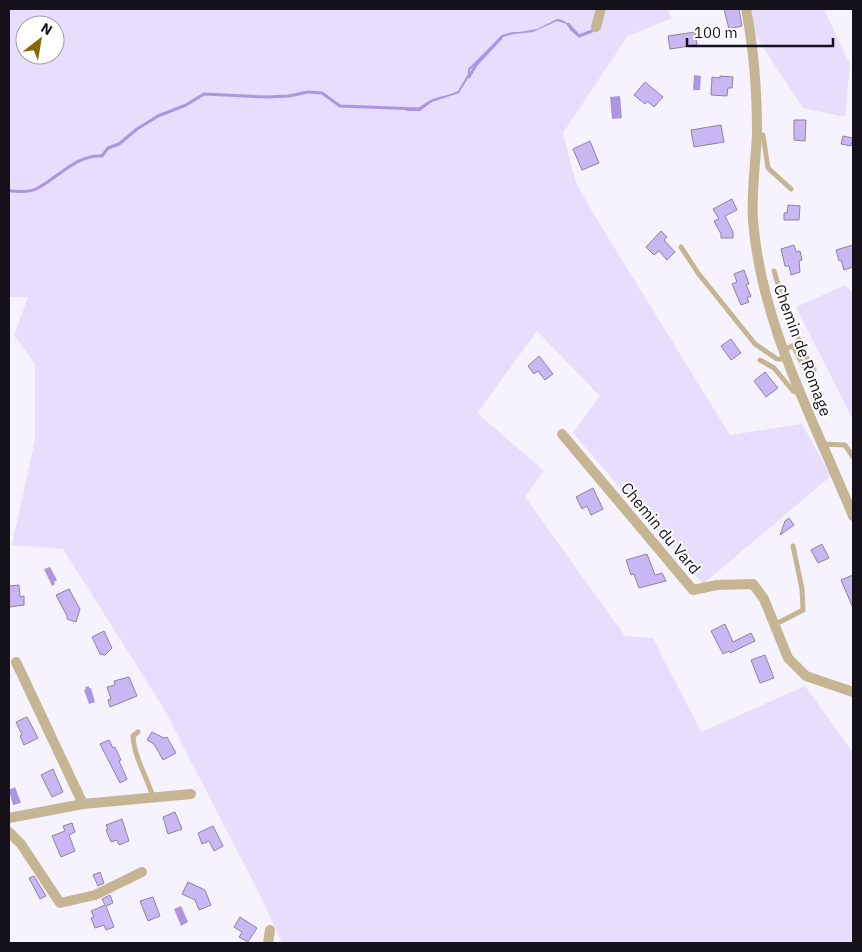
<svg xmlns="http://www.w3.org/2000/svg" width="862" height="952" viewBox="0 0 862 952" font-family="'IBM Plex Sans',sans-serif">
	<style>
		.green { fill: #e6defc; fill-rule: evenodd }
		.water { fill: #ad96e0 }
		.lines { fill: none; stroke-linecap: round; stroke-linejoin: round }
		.stream { stroke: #ad96e0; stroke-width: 3 }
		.building { fill: #c9b7f4; stroke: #8c84a0 }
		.service { stroke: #c5b593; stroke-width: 5 }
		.minor { stroke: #c5b593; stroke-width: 10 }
		.labels { text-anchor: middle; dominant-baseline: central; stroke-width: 4; stroke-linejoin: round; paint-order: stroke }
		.street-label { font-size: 16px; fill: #14111b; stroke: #fff }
	</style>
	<rect width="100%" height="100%" fill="#f6f3ff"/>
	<!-- green -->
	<g class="green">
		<path d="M9,9h658l5,9 -45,19 -64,96 13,50 20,35 134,217 72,-11 29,52 -128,108 -130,-151 27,-37 -63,-65 -60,82 67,58 -19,26 100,139 28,2 48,94 104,-46 48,67v190h-571l-23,-50 -96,-186 -100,-158 -51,-4 23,-105v-76l-21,-29 14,-38h-19zM25,25h30v30h-30z"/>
		<path d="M749,9h75l26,56 -5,52 -42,-9 -48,-73z"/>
		<path d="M845,285l8,8v127l-57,-113z"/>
	</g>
	<!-- water -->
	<g class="water">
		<path d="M557,19c12,1 13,10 22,16l4,-1 1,2h-7l-7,-6 -3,-6 -10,-3 -24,11 -19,2 -11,3 -33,33v5l-11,18 -27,9 -12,9h-12l-6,-2v-1c16,5 19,-4 31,-9 8,-3 17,-4 25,-8l10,-17v-5l34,-34 10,-3h7l18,-3z"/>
		<path d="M694,75l7,1 -1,14h-7z"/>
		<path d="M620,96l2,22 -10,1 -2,-22z"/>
		<path d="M50,567l7,13 -3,2 1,2 -3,2 -8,-17z"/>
		<path d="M89,686v2h2l4,14 -6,2 -5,-14 2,-1 -1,-2z"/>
		<path d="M15,787l6,16 -8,2 -4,-15z"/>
		<path d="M181,906l7,16 -7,4 -7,-17z"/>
	</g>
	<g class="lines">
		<!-- stream -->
		<g class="stream">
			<path d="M568,24l11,12 13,-5"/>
			<path d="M469,77l7,-12 25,-27"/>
			<path d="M9,191c9,0 19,2 27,-2 21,-10 40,-35 66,-33l6,-8 11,-4 18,-15 21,-13 28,-11 18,-11 63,3 22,-1 19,-4 14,1 18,13 80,3"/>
		</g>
	</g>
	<!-- building -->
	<g class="building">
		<path d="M724,9h15l3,17 -13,3z"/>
		<path d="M695,32l2,13 -27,4 -2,-13z"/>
		<path d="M720,76l13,1 -1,11h-4l-1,8 -16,-1 1,-18 8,1z"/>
		<path d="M645,82l18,15 -9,10 -7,-6 -2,3 -11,-9z"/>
		<path d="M794,120h12l-1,21 -11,-1z"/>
		<path d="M721,125l3,17 -30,5 -3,-17z"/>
		<path d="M843,136l10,2 -2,8 -10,-2z"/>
		<path d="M590,141l9,22 -17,7 -9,-21z"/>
		<path d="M732,199l5,11 -12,6 8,16v6h-12v-4l-7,-13 5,-2 -6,-10z"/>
		<path d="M788,205l12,1 -1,14h-15v-7h3z"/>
		<path d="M661,231l6,6 -3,3 11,12 -8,8 -8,-9 -5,4 -8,-8z"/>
		<path d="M794,245l2,7 4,-1 2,9 -3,1 1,11 -9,3 -2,-9h-4l-4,-17z"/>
		<path d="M853,245v22l-9,3 -3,-10 -2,1 -3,-11z"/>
		<path d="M744,270l5,14 -3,1 5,11 -4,2 2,4 -8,3 -9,-21 5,-2 -3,-8z"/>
		<path d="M731,339l10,14 -10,7 -10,-14z"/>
		<path d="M539,356l14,18 -8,6 -7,-9 -4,3 -6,-8z"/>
		<path d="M765,372l13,16 -12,9 -12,-16z"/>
		<path d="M593,488l10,21 -12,6 -4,-9 -5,3 -6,-12z"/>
		<path d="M789,518l5,7 -14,10 5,-14z"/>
		<path d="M822,544l7,14 -11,5 -7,-13z"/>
		<path d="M647,554l8,21 7,-2 4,8 -27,7 -5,-14 -3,1 -5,-15z"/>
		<path d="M853,575v33l-12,-28z"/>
		<path d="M19,585l1,12 4,-1v9l-15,2v-21z"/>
		<path d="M69,589l11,20 -4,13 -9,-3v-3l-11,-21z"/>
		<path d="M725,624l8,18 18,-9 4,8 -25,12 -1,-2 -6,3 -12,-23z"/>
		<path d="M104,631l8,17 -7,7 -5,-1 -8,-17z"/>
		<path d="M765,655l9,23 -14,5 -9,-23z"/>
		<path d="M129,677l8,19 -27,11 -2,-7 3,-1 -4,-12 8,-2 -1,-4z"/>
		<path d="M27,717l11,21 -14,7 -4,-9 2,-1 -6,-13z"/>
		<path d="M152,732l12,6 3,-1 9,16 -13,7 -9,-16 -7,-4z"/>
		<path d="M109,740l4,8 2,-1 6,13 -2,1 8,18 -7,4 -20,-39z"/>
		<path d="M53,769l10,23 -11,5 -11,-22z"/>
		<path d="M175,812l7,17 -14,5 -5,-17z"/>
		<path d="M122,819l7,22 -10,4 -2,-5 -6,2 -5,-12 2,-1 -2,-4z"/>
		<path d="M72,823l3,9 -6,3 6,16 -14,6 -9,-21 13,-5 -2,-5z"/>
		<path d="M213,826l10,20 -9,5 -5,-10 -7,3 -4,-11z"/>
		<path d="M100,872l4,11 -6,3 -5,-11z"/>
		<path d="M34,876l12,20 -6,3 -11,-21z"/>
		<path d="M188,882l17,8 6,15 -12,5 -4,-10 -13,-6z"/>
		<path d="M110,895l3,8 -7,3 8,21 -8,3 -2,-5 -9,3 -4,-10 3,-1 -3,-6 14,-6 -3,-6z"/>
		<path d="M153,897l7,19 -12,5 -8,-20z"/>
		<path d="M240,917l17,11 -9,14 -9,-5 3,-5 -8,-5z"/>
	</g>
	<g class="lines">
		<!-- service -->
		<g class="service">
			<path d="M757,134l6,1 5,33 23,21"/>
			<path d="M681,247l17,26 57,71 22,15h4l5,-3v-7l6,-3c8,7 8,20 17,27l4,-1 1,-3 -5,-6 -23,-53 -12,-39"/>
			<path d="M760,360l14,8 19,23 6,2"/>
			<path d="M823,444l22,1 8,12"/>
			<path d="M774,625l29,-15 -1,-21 -9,-43"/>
			<path d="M138,732l-5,4c1,21 14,41 20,61"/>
		</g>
		<!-- minor -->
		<g class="minor">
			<path d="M746,9c8,41 11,82 11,124 -1,29 -6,58 -4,87 8,105 61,200 100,296"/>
			<path d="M596,27l5,-18"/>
			<path d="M562,434l131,156 24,-5 36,-1 11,15 24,59 18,18 47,16"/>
			<path d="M16,662l67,142"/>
			<path d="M9,818l74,-14 108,-10"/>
			<path d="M9,832l12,12 39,59 35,-8 47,-23"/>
			<path d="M268,943l2,-13"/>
		</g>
	</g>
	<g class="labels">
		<!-- street labels -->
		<g class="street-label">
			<text transform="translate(803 350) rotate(70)">Chemin de Romage</text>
			<text transform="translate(661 528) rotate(50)">Chemin du Vard</text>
		</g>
	</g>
	<!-- border -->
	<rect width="862" height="952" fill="none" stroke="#14111b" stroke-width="20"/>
	<!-- north arrow -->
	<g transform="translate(40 40) rotate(31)"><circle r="24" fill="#ffffff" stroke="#a1a0a4"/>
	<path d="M0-4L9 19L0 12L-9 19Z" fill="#886602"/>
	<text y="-8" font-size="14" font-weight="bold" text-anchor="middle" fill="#14111b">N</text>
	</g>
	<!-- scale -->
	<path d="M687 38v8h146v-8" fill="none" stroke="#14111b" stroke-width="2.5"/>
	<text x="694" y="38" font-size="15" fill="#14111b" stroke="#ffffff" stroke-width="4" paint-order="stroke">100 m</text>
</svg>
